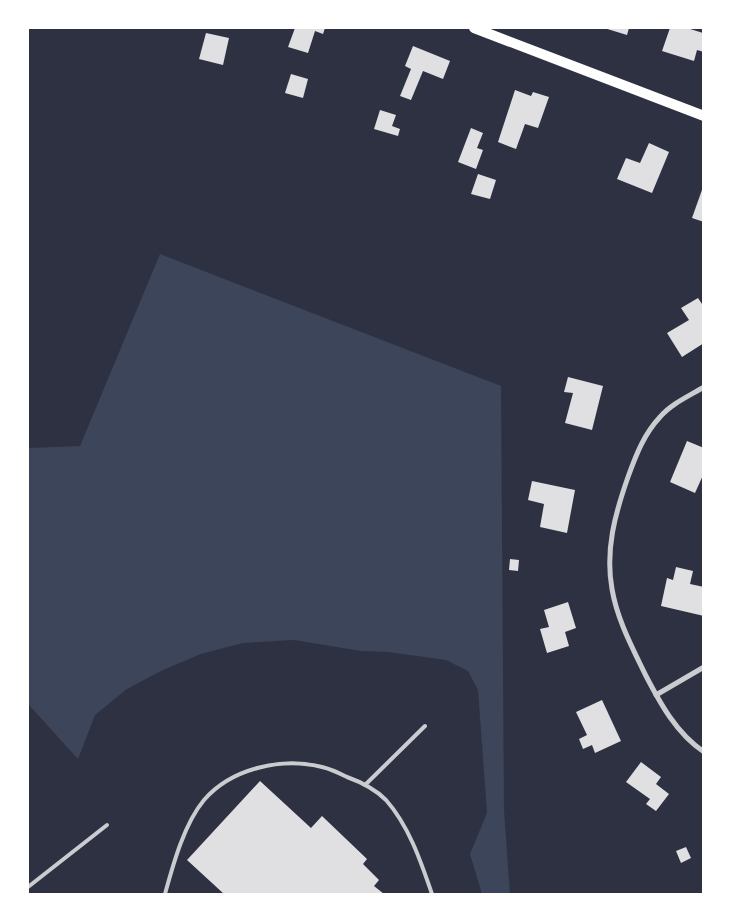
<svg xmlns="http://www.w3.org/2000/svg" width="731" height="922" viewBox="0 0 731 922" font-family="'Alegreya Sans',sans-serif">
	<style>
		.green { fill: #3c4559 }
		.building { fill: #e0e0e3 }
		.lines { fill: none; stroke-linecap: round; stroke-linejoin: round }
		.service { stroke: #caccd0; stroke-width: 4 }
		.minor { stroke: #caccd0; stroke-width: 5 }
		.secondary { stroke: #fff; stroke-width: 10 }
	</style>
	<rect width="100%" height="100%" fill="#2d3142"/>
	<!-- green -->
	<path class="green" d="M160,254l341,132 3,424 6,84h-28l-12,-40 17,-41 -9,-123 -10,-19 -22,-11 -58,-8 -27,-1 -67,-11 -51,3 -42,11 -38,16 -36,19 -32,26 -17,44 -50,-55v-256l52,-2z"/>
	<!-- building -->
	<g class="building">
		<path d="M295,28h30l-2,6 -8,-3 -7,22 -20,-6z"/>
		<path d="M604,28h25l-2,7z"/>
		<path d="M670,28h17l16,5 -1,5h2v14l-7,-2 -3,11 -32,-10z"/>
		<path d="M206,33l23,5 -6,27 -24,-6z"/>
		<path d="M413,46l37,15 -7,18 -20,-8 -12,29 -11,-4 11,-27 -6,-3z"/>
		<path d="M291,74l17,5 -5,19 -18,-5z"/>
		<path d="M515,90l16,6 2,-4 16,5 -11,31 -13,-4 -9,25 -18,-7z"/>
		<path d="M380,110l16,5 -4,11 8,3 -2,7 -24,-7z"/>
		<path d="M471,128l12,5 -6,15 6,2 -7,19 -18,-7z"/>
		<path d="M649,143l20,9 -17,41 -35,-14 9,-21 14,5z"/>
		<path d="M478,174l18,6 -6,19 -19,-5z"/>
		<path d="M703,187h1v35l-12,-4z"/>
		<path d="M698,298l6,9v36l-22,14 -15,-24 22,-13 -8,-12z"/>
		<path d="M568,377l35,9 -11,44 -27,-7 8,-30 -9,-1z"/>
		<path d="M687,441l17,7v25l-9,20 -25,-11z"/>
		<path d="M532,481l43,9 -8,43 -27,-6 4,-23 -16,-4z"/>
		<path d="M510,559l9,1 -1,11 -9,-1z"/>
		<path d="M676,567l17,4 -3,13 14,3v29l-43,-10 6,-28 6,2z"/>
		<path d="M568,602l8,26 -11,4 4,14 -22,7 -7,-24 9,-2 -5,-17z"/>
		<path d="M602,700l19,41 -26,12 -3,-8 -9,4 -4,-10 8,-4 -11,-23z"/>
		<path d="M641,762l20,15 -5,7 13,10 -13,17 -10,-7 4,-5 -24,-17z"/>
		<path d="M260,781l51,47 11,-12 45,43 -4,5 16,16 -5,6 10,8h-160l-37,-34z"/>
		<path d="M686,847l5,11 -10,5 -5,-12z"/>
	</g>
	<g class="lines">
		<!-- service -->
		<g class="service">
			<path d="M365,785l60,-59"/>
			<path d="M28,887l79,-62"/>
			<path d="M165,894c8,-29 19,-70 39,-94 28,-32 78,-43 118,-33 9,2 17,6 25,10 14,5 28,12 39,23 23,26 35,62 46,94"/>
		</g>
		<!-- minor -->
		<g class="minor">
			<path d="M704,387c-15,9 -33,17 -44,30 -16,17 -24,38 -32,60 -13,37 -23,73 -16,112 5,30 20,58 33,85 15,29 31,59 59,78"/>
			<path d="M656,695l48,-28"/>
		</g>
		<!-- secondary -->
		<path class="secondary" d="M474,28l230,88"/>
	</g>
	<!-- border -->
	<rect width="731" height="922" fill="none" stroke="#ffffff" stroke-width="58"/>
</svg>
